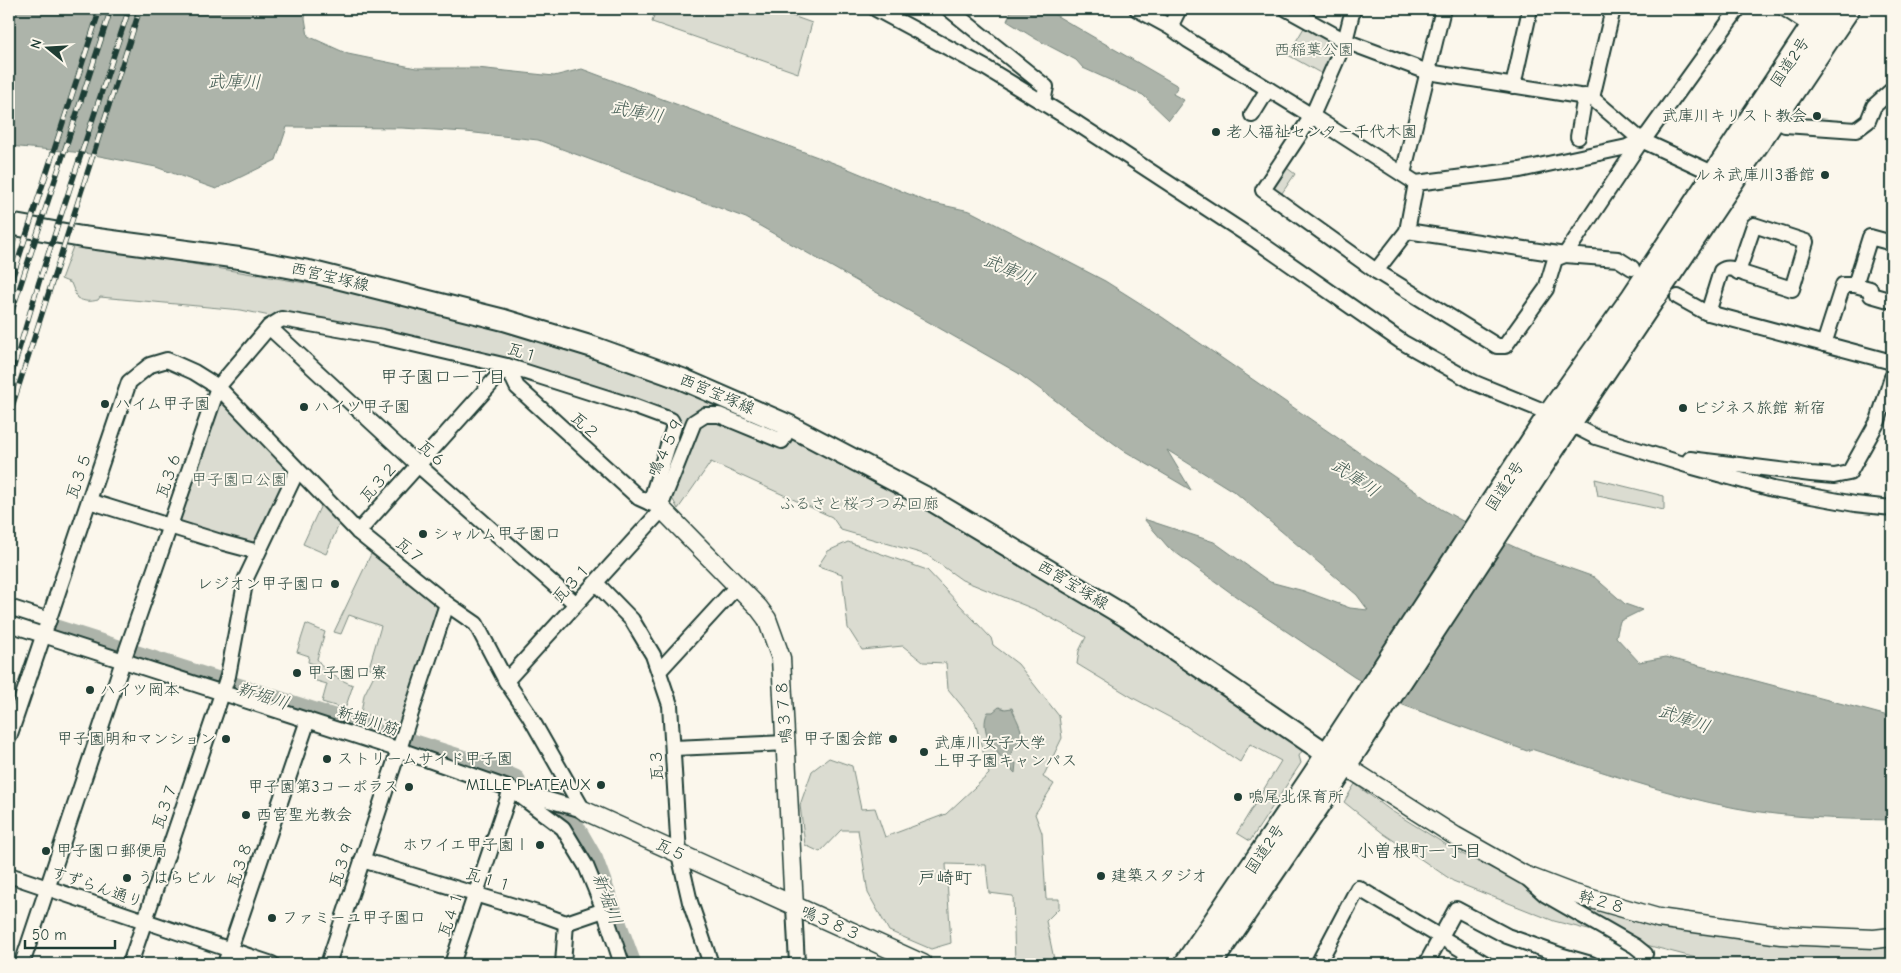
<svg xmlns="http://www.w3.org/2000/svg" width="1901" height="973" viewBox="0 0 1901 973" font-family="'Comic Neue','Klee One',sans-serif">
	<style>
		.green { fill: #dbdcd1; stroke: #7d8c82 }
		.water { fill: #adb4aa; stroke: #74847b }
		.lines { fill: none; stroke-linecap: round; stroke-linejoin: round }
		.river { stroke: #adb4aa; stroke-width: 21 }
		.minor-casing { stroke: #1f3d34; stroke-width: 18 }
		.tertiary-casing { stroke: #1f3d34; stroke-width: 21 }
		.secondary-casing { stroke: #1f3d34; stroke-width: 24 }
		.trunk-casing { stroke: #1f3d34; stroke-width: 28 }
		.minor { stroke: #fbf7ec; stroke-width: 14 }
		.tertiary { stroke: #fbf7ec; stroke-width: 18 }
		.secondary { stroke: #fbf7ec; stroke-width: 20 }
		.trunk { stroke: #fbf7ec; stroke-width: 24 }
		.rail-casing { stroke: #1f3d34; stroke-width: 5.5 }
		.rail { stroke: #fbf7ec; stroke-width: 4; stroke-dasharray: 11; stroke-linecap: butt }
		.poi-dot { fill: #1f3d34; stroke: #fbf7ec; stroke-width: 2 }
		.labels { text-anchor: middle; dominant-baseline: central; stroke-width: 4; stroke-linejoin: round; paint-order: stroke }
		.park-label { font-size: 16px; fill: #455d53; stroke: #fbf7ec }
		.street-label { font-size: 16px; fill: #1f3d34; stroke: #fbf7ec }
		.poi-label { font-size: 16px; fill: #1f3d34; stroke: #fbf7ec; text-anchor: start }
		.water-label { font-size: 18px; font-style: italic; fill: #425b52; stroke: #fbf7ec }
		.neighbourhood-label { font-size: 18px; fill: #1f3d34; stroke: #fbf7ec }
	</style>
	<rect width="100%" height="100%" fill="#fbf7ec"/>
	<filter id="ink" filterUnits="userSpaceOnUse"><feTurbulence type="fractalNoise" baseFrequency=".02" numOctaves="2"/><feDisplacementMap in="SourceGraphic" scale="10" xChannelSelector="R" yChannelSelector="G"/><feConvolveMatrix kernelMatrix="1 2 1 2 8 2 1 2 1" color-interpolation-filters="sRGB"/></filter>
	<g filter="url(#ink)">
		<!-- green -->
		<g class="green">
			<path d="M656,9h117l39,14 -14,50 -146,-51z"/>
			<path d="M1305,26l32,16 -13,33 -36,-20z"/>
			<path d="M1287,168l8,6 -15,22 -9,-7z"/>
			<path d="M9,234l9,1 -9,29z"/>
			<path d="M74,244l261,44 210,54 181,65 194,94 180,108 182,124 20,18 -3,5 2,7 -51,78 -13,-8 44,-72 -31,-17 -10,18 -54,-36 -51,-27 -58,-35 2,-13 7,-14 -50,-27 -74,-30 -35,-25 -86,-25 -9,-13 -121,-55 -33,47 -16,-29 20,-54 -23,-18 -275,-79 -114,-13 -29,-6 -141,-13 -2,3c-8,2 -13,2 -21,-2l-6,-15 -10,-4z"/>
			<path d="M222,399l72,73 -37,70 -7,4 -69,-21 -3,-7 40,-118z"/>
			<path d="M1595,479l69,17v14l-66,-14z"/>
			<path d="M321,505l19,17 -14,32 -23,-10z"/>
			<path d="M848,542l79,28 64,68 2,7 25,19 41,52 3,22 -19,39 11,7 -19,30 7,19 4,66h13v9l-13,13 9,43h-53l13,-1 -2,-67 -24,-3 -3,-28 -40,-1 5,79 -20,6 -42,-18 -21,-38 -10,-63h-17l-21,22 -15,-7 -5,-40 12,-34 17,-13 23,8 9,43 14,-1 10,29 61,-23 43,-40 -14,-52 -27,-33 -2,-26 -23,-1 -20,-16 -41,4 -14,-22 -6,-54 -24,-8 10,-15z"/>
			<path d="M371,554l67,51 -39,120 -38,-12 3,-18 11,-22 -6,-6 12,-41 -32,-11 -8,19 -7,-2z"/>
			<path d="M306,624l19,8 -8,27c9,14 21,20 36,26l-8,24 -23,-7 5,-18 -14,-4 4,-15 -9,-3 1,-6 -12,-4z"/>
			<path d="M1355,784l35,26 68,42 70,34 48,16 316,42v20h-142l-46,-4 -150,-39 -101,-40 -69,-47 -40,-32z"/>
		</g>
		<!-- water -->
		<g class="water">
			<path d="M9,9h298l-2,9 3,18 40,18 68,14h61l77,8 28,-7 257,96 89,37 42,9 135,70 57,36 279,192 43,24 48,22 62,22 31,27 17,6 -22,11 -4,16 23,25 27,-5 226,60v103c-52,-1 -104,-2 -156,-12 -70,-13 -137,-38 -205,-59l-4,2 -124,-46 -49,-28 -105,-71 -81,-59 -24,-28 70,23 56,40 34,9 46,17 18,2 -11,-15 -121,-102 -69,-43 24,40 -68,-40 -105,-77 -272,-155 -208,-78 -72,-8 -64,-4 -115,-1 -11,33 -60,29 -60,-22 -72,-14 -75,-7z"/>
			<path d="M1007,9h38l133,77 -5,8 11,6 -15,20 -26,-25 -60,-27 -7,-8 -40,-21 -29,-18 4,-10z"/>
			<path d="M999,707l6,2 7,-1c3,10 14,25 8,35 -5,7 -10,6 -9,17l5,3 -1,10c-3,-2 -4,-6 -7,-9 -13,-12 -30,-34 -20,-52h5z"/>
		</g>
		<g class="lines">
			<!-- river -->
			<g class="river">
				<path d="M9,615l481,154 25,11"/>
				<path d="M560,814l13,11 20,35 38,104"/>
			</g>
			<!-- minor casing -->
			<g class="minor-casing">
				<g id="minor">
					<path d="M876,9l110,59 92,56 179,117 145,101 73,41 76,31 45,23 97,30 80,22 82,15 37,4"/>
					<path d="M949,9l97,78 -3,15"/>
					<path d="M1137,9l33,18 18,13 124,76 104,67 104,-13 107,-23 14,-7 7,-6 90,-125"/>
					<path d="M1287,9l58,32 83,31 164,26 49,42 74,34"/>
					<path d="M1353,9l-8,32 -33,75 -49,74 113,81"/>
					<path d="M1785,9l28,18"/>
					<path d="M1170,27l9,-18"/>
					<path d="M1513,86l17,-77"/>
					<path d="M1592,98l21,-89"/>
					<path d="M1252,115l16,-26"/>
					<path d="M1774,118l11,7 71,5 12,-9 6,-15 18,-16"/>
					<path d="M1578,137l7,-41"/>
					<path d="M1403,174l40,-165"/>
					<path d="M1416,183l-9,48 -31,40 121,75h8l41,-57 9,-30 10,-4 76,-114"/>
					<path d="M1407,231l158,24 53,4 14,9"/>
					<path d="M1855,285l15,-48 22,6"/>
					<path d="M1678,297l27,15 187,50"/>
					<path d="M1708,313l13,-42c8,-6 16,0 24,3l47,15 14,-47 -52,-17 -16,47"/>
					<path d="M269,327l149,138 157,138"/>
					<path d="M1824,344l19,-59h12l15,4 1,6 21,6"/>
					<path d="M1690,459l121,15 23,2 15,-3 29,-52 14,-44"/>
					<path d="M89,501l135,42 34,9"/>
					<path d="M358,532l149,-166 10,21 122,111 11,5"/>
					<path d="M596,583l36,37 21,35 17,50 9,149 11,48 21,62"/>
					<path d="M9,607l40,13"/>
					<path d="M9,624l391,126 111,39 52,39 23,38 18,44 18,54"/>
					<path d="M659,671l79,-86"/>
					<path d="M506,681l151,-166 37,-93 11,-7h14l63,26 8,-15"/>
					<path d="M9,737l120,-355 21,-17 17,-5 27,12 24,15 140,145 89,72 29,20 30,57 23,34 54,95"/>
					<path d="M674,748l113,-5"/>
					<path d="M521,792l62,18"/>
					<path d="M362,860l182,55 22,8 38,-13"/>
					<path d="M9,875l263,89"/>
					<path d="M1528,879l18,16 89,51 10,8 -4,10"/>
					<path d="M794,907l3,57"/>
					<path d="M22,964l101,-303 95,-274 51,-60 13,-8 101,18 124,29 126,40 38,14 3,6 -24,77 9,3"/>
					<path d="M130,964l98,-288 18,-98 51,-107"/>
					<path d="M225,964l83,-244"/>
					<path d="M328,964l119,-360"/>
					<path d="M452,964l59,-175"/>
					<path d="M563,964l3,-41"/>
					<path d="M1318,964l40,-76 128,76"/>
					<path d="M1426,964l30,-55 51,27 56,20 28,8"/>
				</g>
			</g>
			<!-- tertiary casing -->
			<g class="tertiary-casing">
				<g id="tertiary">
					<path d="M659,506l99,101 9,12 14,39 13,249"/>
					<path d="M1344,765l111,71 69,39 47,18 87,25 123,17 93,4 18,-2"/>
					<path d="M583,810l340,154"/>
				</g>
			</g>
			<!-- secondary casing -->
			<g class="secondary-casing">
				<path id="secondary" d="M9,224l73,13 157,21 70,13 195,49 89,27 89,32 108,47 139,73 201,120 210,144"/>
			</g>
			<!-- trunk casing -->
			<g class="trunk-casing">
				<g id="trunk">
					<path d="M1187,964l128,-189 236,-361 83,-117 191,-288"/>
					<path d="M1209,964l122,-179 253,-385 263,-391"/>
				</g>
			</g>
			<!-- minor -->
			<use href="#minor" class="minor"/>
			<!-- tertiary -->
			<use href="#tertiary" class="tertiary"/>
			<!-- secondary -->
			<use href="#secondary" class="secondary"/>
			<!-- trunk -->
			<use href="#trunk" class="trunk"/>
			<!-- rail casing -->
			<g class="rail-casing">
				<g id="rail">
					<path d="M9,288l91,-279"/>
					<path d="M9,320l102,-311"/>
					<path d="M9,383l30,-101 90,-273"/>
					<path d="M9,416l131,-407"/>
				</g>
			</g>
			<!-- rail -->
			<use href="#rail" class="rail"/>
		</g>
	</g>
	<!-- markers -->
	<g class="poi-dot">
		<circle cx="1817" cy="116" r="5"/>
		<circle cx="1216" cy="132" r="5"/>
		<circle cx="1825" cy="175" r="5"/>
		<circle cx="105" cy="404" r="5"/>
		<circle cx="304" cy="407" r="5"/>
		<circle cx="1683" cy="408" r="5"/>
		<circle cx="423" cy="534" r="5"/>
		<circle cx="335" cy="584" r="5"/>
		<circle cx="297" cy="673" r="5"/>
		<circle cx="90" cy="690" r="5"/>
		<circle cx="226" cy="739" r="5"/>
		<circle cx="893" cy="739" r="5"/>
		<circle cx="924" cy="752" r="5"/>
		<circle cx="327" cy="759" r="5"/>
		<circle cx="601" cy="785" r="5"/>
		<circle cx="409" cy="787" r="5"/>
		<circle cx="1238" cy="797" r="5"/>
		<circle cx="246" cy="815" r="5"/>
		<circle cx="540" cy="845" r="5"/>
		<circle cx="46" cy="851" r="5"/>
		<circle cx="1101" cy="876" r="5"/>
		<circle cx="127" cy="878" r="5"/>
		<circle cx="272" cy="918" r="5"/>
	</g>
	<g class="labels">
		<!-- park labels -->
		<g class="park-label">
			<text x="1314" y="50">西稲葉公園</text>
			<text x="239" y="480">甲子園口公園</text>
			<text x="859" y="504">ふるさと桜づつみ回廊</text>
		</g>
		<!-- street labels -->
		<g class="street-label">
			<text transform="translate(1790 62) rotate(-56)">国道2号</text>
			<text transform="translate(330 277) rotate(13)">西宮宝塚線</text>
			<text transform="translate(523 353) rotate(17)">瓦１</text>
			<text transform="translate(717 394) rotate(23)">西宮宝塚線</text>
			<text transform="translate(585 426) rotate(42)">瓦２</text>
			<text transform="translate(666 447) rotate(-65)">鳴４５９</text>
			<text transform="translate(432 454) rotate(42)">瓦６</text>
			<text transform="translate(169 475) rotate(-71)">瓦３６</text>
			<text transform="translate(79 476) rotate(-71)">瓦３５</text>
			<text transform="translate(379 482) rotate(-48)">瓦３２</text>
			<text transform="translate(1505 486) rotate(-57)">国道2号</text>
			<text transform="translate(410 551) rotate(39)">瓦７</text>
			<text transform="translate(572 583) rotate(-47)">瓦３１</text>
			<text transform="translate(1073 585) rotate(31)">西宮宝塚線</text>
			<text transform="translate(784 712) rotate(-94)">鳴３７８</text>
			<text transform="translate(368 721) rotate(18)">新堀川筋</text>
			<text transform="translate(657 765) rotate(-93)">瓦３</text>
			<text transform="translate(165 806) rotate(-71)">瓦３７</text>
			<text transform="translate(1265 849) rotate(-56)">国道2号</text>
			<text transform="translate(671 850) rotate(25)">瓦５</text>
			<text transform="translate(342 864) rotate(-72)">瓦３９</text>
			<text transform="translate(240 865) rotate(-71)">瓦３８</text>
			<text transform="translate(489 880) rotate(17)">瓦１１</text>
			<text transform="translate(97 887) rotate(19)">すずらん通り</text>
			<text transform="translate(1602 902) rotate(16)">幹２８</text>
			<text transform="translate(451 914) rotate(-71)">瓦４１</text>
			<text transform="translate(831 923) rotate(24)">鳴３８３</text>
		</g>
		<!-- poi labels -->
		<g class="poi-label">
			<text x="1807" y="116" text-anchor="end">武庫川キリスト教会</text>
			<text x="1226" y="132">老人福祉センター千代木園</text>
			<text x="1815" y="175" text-anchor="end">ルネ武庫川3番館</text>
			<text x="115" y="404">ハイム甲子園</text>
			<text x="314" y="407">ハイツ甲子園</text>
			<text x="1693" y="408">ビジネス旅館 新宿</text>
			<text x="433" y="534">シャルム甲子園口</text>
			<text x="325" y="584" text-anchor="end">レジオン甲子園口</text>
			<text x="307" y="673">甲子園口寮</text>
			<text x="100" y="690">ハイツ岡本</text>
			<text x="216" y="739" text-anchor="end">甲子園明和マンション</text>
			<text x="883" y="739" text-anchor="end">甲子園会館</text>
			<text x="934" y="743">武庫川女子大学<tspan x="934" dy="18">上甲子園キャンパス</tspan></text>
			<text x="337" y="759">ストリームサイド甲子園</text>
			<text x="591" y="785" text-anchor="end">MILLE PLATEAUX</text>
			<text x="399" y="787" text-anchor="end">甲子園第3コーポラス</text>
			<text x="1248" y="797">鳴尾北保育所</text>
			<text x="256" y="815">西宮聖光教会</text>
			<text x="530" y="845" text-anchor="end">ホワイエ甲子園Ⅰ</text>
			<text x="56" y="851">甲子園口郵便局</text>
			<text x="1111" y="876">建築スタジオ</text>
			<text x="137" y="878">うはらビル</text>
			<text x="282" y="918">ファミーユ甲子園口</text>
		</g>
		<!-- water labels -->
		<g class="water-label">
			<text transform="translate(234 82) rotate(1)">武庫川</text>
			<text transform="translate(637 112) rotate(11)">武庫川</text>
			<text transform="translate(1009 270) rotate(23)">武庫川</text>
			<text transform="translate(1355 478) rotate(34)">武庫川</text>
			<text transform="translate(263 696) rotate(18)">新堀川</text>
			<text transform="translate(1684 719) rotate(19)">武庫川</text>
			<text transform="translate(607 899) rotate(70)">新堀川</text>
		</g>
		<!-- neighbourhood labels -->
		<g class="neighbourhood-label">
			<text x="443" y="377">甲子園口一丁目</text>
			<text x="1419" y="851">小曽根町一丁目</text>
			<text x="945" y="878">戸崎町</text>
		</g>
	</g>
	<!-- margin -->
	<rect width="1901" height="973" fill="none" stroke="#fbf7ec" stroke-width="30"/>
	<rect x="15" y="15" width="1871" height="943" fill="none" stroke="#1f3d34" stroke-width="2" filter="url(#ink)"/>
	<!-- north arrow -->
	<g transform="translate(48 48) rotate(288)" stroke="#fbf7ec" stroke-width="4" paint-order="stroke">
	<path d="M0-4L9 19L0 12L-9 19Z" fill="#1f3d34"/>
	<text y="-8" font-size="14" font-weight="bold" text-anchor="middle" fill="#1f3d34">N</text>
	</g>
	<!-- scale -->
	<path d="M25 940v8h90v-8" fill="none" stroke="#1f3d34" stroke-width="2.5"/>
	<text x="32" y="940" font-size="15" fill="#1f3d34" stroke="#fbf7ec" stroke-width="4" paint-order="stroke">50 m</text>
</svg>
